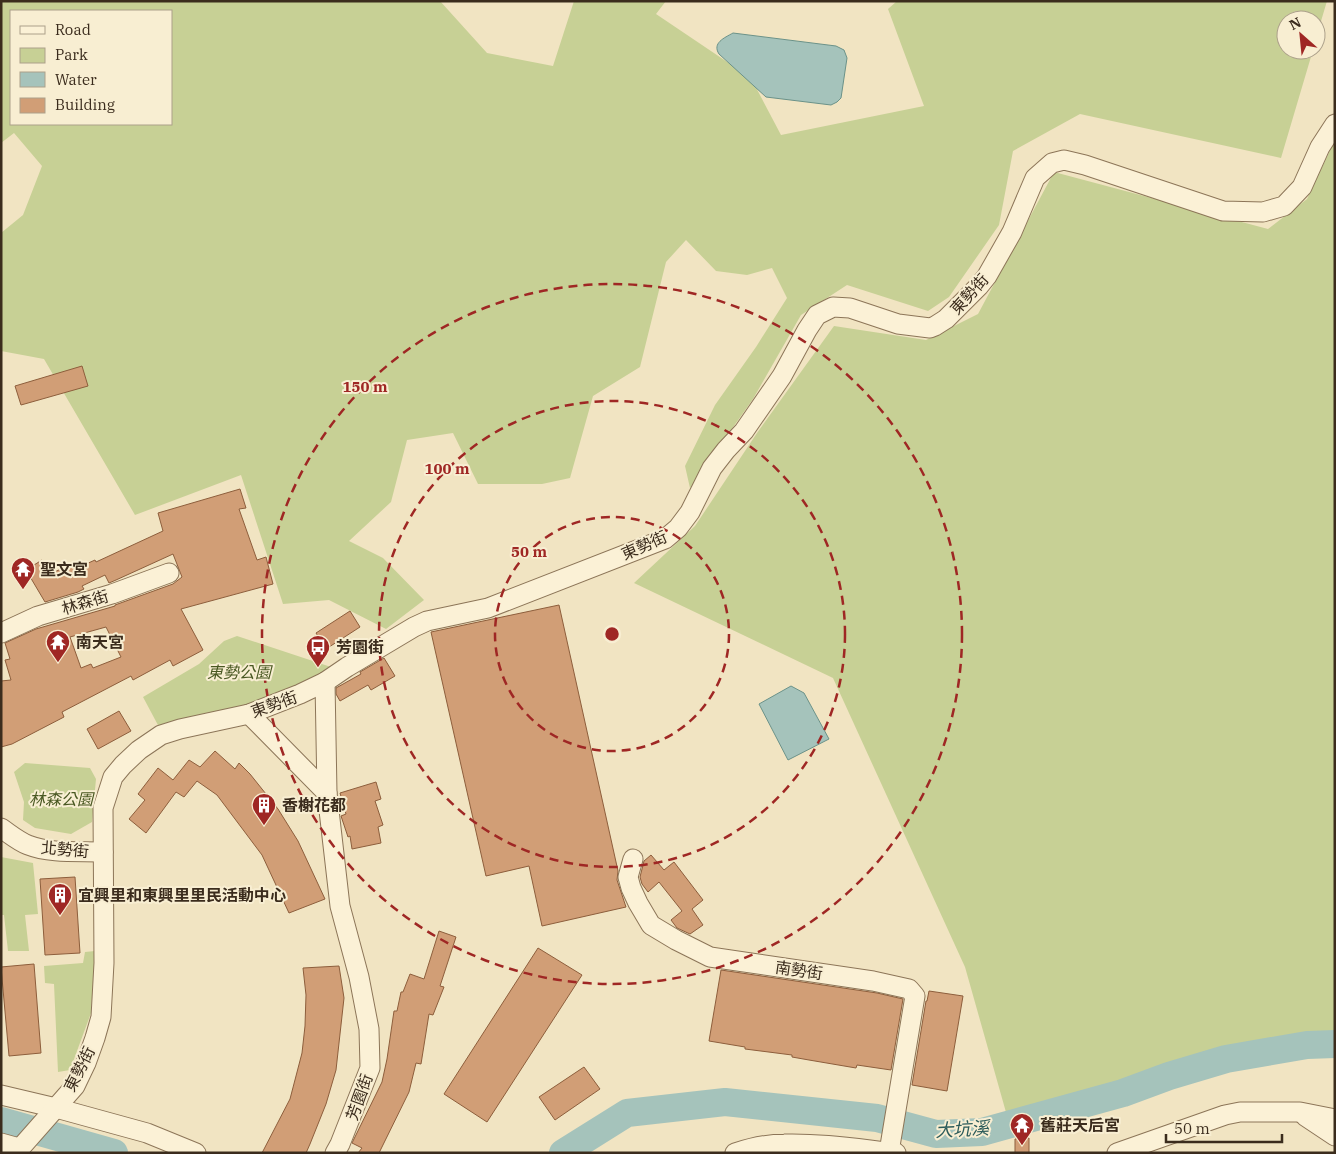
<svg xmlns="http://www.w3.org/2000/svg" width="1336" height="1154" viewBox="0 0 1336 1154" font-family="'IBM Plex Serif','Noto Sans TC',serif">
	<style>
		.green { fill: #c7d095; fill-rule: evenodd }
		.water { fill: #a5c3bb; stroke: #6b9289 }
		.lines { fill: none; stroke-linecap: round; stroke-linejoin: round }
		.river { stroke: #a5c3bb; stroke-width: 28 }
		.building { fill: #d19e76; stroke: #8d5e3c; fill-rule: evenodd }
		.minor-casing { stroke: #8c7558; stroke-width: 21 }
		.minor { stroke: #fbf1d6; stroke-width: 19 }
		.ring { fill: none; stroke: #9f2724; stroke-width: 2.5; stroke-dasharray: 9 6 }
		.labels { text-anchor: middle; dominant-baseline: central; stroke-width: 4; stroke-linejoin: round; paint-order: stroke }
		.street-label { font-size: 16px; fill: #3b2c1d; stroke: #f8eed2 }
		.poi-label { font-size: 16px; font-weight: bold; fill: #3b2c1d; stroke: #f8eed2; text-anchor: start }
		.park-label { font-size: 16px; font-style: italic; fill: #495822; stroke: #f8eed2 }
		.water-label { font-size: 18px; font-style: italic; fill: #2b5b5a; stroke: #f8eed2 }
		.centre { fill: #9f2724; stroke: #f8eed2; stroke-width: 2.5 }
		.ring-label { font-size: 15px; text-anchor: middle; font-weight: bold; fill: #9f2724; stroke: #f8eed2; stroke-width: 4; stroke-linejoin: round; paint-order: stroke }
	</style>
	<rect width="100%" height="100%" fill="#f1e4c2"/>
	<!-- green -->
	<g class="green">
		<path d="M1,1h439l47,52 66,13 21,-65h92l-10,13 95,64 30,57 143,-29 -36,-97 9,-8h430l-11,37v-18h-30v30h27l-32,108 -201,-44 -67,37 -14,74 -50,72 -21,14 -81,-26 -46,30 -48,84 -63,89 -5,-22 30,-61 41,-58 31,-49 -15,-30 -25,7 -31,-4 -30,-31 -20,22 -26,105 -47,29 -23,82 -28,6h-64l-25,-51 -46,7 -16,62 -42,39 34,17 41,42 -38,29 -57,-29 -46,4 -42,-129 -106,40 -91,-156 -43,-8v-118l22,-18 19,-49 -28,-33 -13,10zM11,11h160v113h-160z"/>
		<path d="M1335,140v896l-185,46 -139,48 -46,-163 -132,-289 -199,-95 61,-57 62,-93 77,-107 92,14 52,-26 76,-142 214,57 39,-30z"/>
		<path d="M237,636l97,32 -25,17 -60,19 -90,23 -16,-30 56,-33 25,-23z"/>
		<path d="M25,763l65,5 6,11 -4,43 -21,12 -36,-6 -12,-8 1,-18 -10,-30z"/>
		<path d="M1,857l32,6 5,51 -13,1 4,36h-21l-4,-36h-3z"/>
		<path d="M95,951l-4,62 -21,57 -12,2 -4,-88 -9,-1 -1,-17 39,-3 2,-11z"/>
	</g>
	<!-- water -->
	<g class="water">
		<path d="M733,33l103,13 8,4 3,8 -6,40 -4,4 -6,3 -65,-8 -47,-43c-7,-11 5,-16 14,-21z"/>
		<path d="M791,686l13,7 25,46 -41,21 -29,-56z"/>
	</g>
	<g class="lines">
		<!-- river -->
		<g class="river">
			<path d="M1,1121l113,32"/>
			<path d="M563,1153l64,-40 98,-11 152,16 59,16 46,-2 141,-39 46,-17 57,-17 81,-14 28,-1"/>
		</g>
	</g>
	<!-- building -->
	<g class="building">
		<path d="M82,366l6,20 -67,19 -6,-19z"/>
		<path d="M240,489l6,19 -7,1 18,51 9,-3 7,27 -92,25 22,41 -30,16 -3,-6 -37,20 -2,-4 -69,36 2,5 -52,27 -11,3v-66l10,-1 -6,-20 5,-1 -5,-16 31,-14 79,-23v-1l58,-21 9,-7 -9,-23 -57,26 -7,3 -4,-8 -23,11 2,3 -6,3 -33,10 -19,-32 16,-10 8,14 22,-10 3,5 20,-9 1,2 67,-31 -5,-18zM106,627l15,30 -28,11 -2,-4 -10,4 -11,-31z"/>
		<path d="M559,605l59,266 -1,9 9,27 -84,19 -13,-60 -43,10 -55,-244z"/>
		<path d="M350,611l10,16 -34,22 -10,-16z"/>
		<path d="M384,658l11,18 -24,14 -3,-5 -28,16 -4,-7v-6l25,-14 -1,-2z"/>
		<path d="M119,711l12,20 -33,18 -11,-20z"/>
		<path d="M215,751l20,18 4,-6 11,11 28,35 20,32 27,58 -36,14 -27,-58 -45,-60 -20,-14 -13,16 -8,-5 -30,41 -17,-14 16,-19 -7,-6 20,-26 15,12 16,-20 11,7z"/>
		<path d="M376,782l5,17 -6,2 8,24 -5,2 3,16 -29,6 -2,-13 -2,1 -7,-21 5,-2 -6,-21z"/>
		<path d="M651,855l13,15 10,-8 29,38 -11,9 11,16 -13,9 -13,-6 -6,-8 11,-9 -23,-29 -11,10 -6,-8 -2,-7 4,-16z"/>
		<path d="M75,877l5,76 -35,2 -5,-76z"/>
		<path d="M439,931l17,6 -16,49 4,1 -11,28 -4,-1 -8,50 -5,-1 -7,29 -30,61h-21l4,-5 -10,-5 30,-61 5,-23 7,-48h3l4,-19h2l7,-18 14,5z"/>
		<path d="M538,948l44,27 -95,147 -43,-28z"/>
		<path d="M34,964l7,89 -32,3 -8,-89z"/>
		<path d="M339,966l5,32 -8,72 -10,34 -16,40 -4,9h-44l28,-54 12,-46 3,-27 1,-31 -3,-27z"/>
		<path d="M721,970l156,23 26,6 -12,71 -34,-5 -1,3 -47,-8 -17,-3v-2l-47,-6v-2l-36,-6z"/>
		<path d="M929,991l34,5 -16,95 -35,-6 14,-84h1z"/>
		<path d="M584,1067l16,22 -45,31 -16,-23z"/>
		<path d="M1029,1138v15h-14v-14z"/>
	</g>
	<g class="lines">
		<!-- minor casing -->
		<g class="minor-casing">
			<g id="minor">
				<path d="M1,633l37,-17 74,-22 57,-21"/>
				<path d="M325,682l2,111"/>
				<path d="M249,714l78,79 13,113 19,71 10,52 1,39 -30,76 -5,9"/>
				<path d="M1,828c9,6 17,13 27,17 23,9 51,6 75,7"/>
				<path d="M633,859l-5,18 3,11 7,15 13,22 25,15 34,17 163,24 36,8 6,7 -26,156"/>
				<path d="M1,1095l55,13 91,25 49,20"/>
				<path d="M1305,1116l30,20"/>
				<path d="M1,1143l18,5"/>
				<path d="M16,1153l59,-67 11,-23 9,-25 6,-21 3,-54 -1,-155 10,-31 10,-12 16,-15 22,-15 19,-6 69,-15 51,-20 25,-12 22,-15 67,-40 13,-6 61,-13 177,-69 13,-11 12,-16 22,-44 14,-18 18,-19 38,-55 25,-46 10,-15 16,-8 17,1 48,16 32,4 5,-2 11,-7 33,-33 8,-10 25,-44 23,-54 17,-15 12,-3 21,5 138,46 40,1 21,-6 18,-19 18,-40 15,-23"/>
				<path d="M735,1153c15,-5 33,-9 49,-9 38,-1 75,5 112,9"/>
				<path d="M1117,1153l108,-38 15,-3h60l35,7"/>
			</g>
		</g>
		<!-- minor -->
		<use href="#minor" class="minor"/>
	</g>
	<!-- distance rings -->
	<g class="ring">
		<circle cx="612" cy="634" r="117"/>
		<circle cx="612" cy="634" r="233"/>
		<circle cx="612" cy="634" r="350"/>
	</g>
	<!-- icons -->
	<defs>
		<g id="temple-pin" transform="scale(1.25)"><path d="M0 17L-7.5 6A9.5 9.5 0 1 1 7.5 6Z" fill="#9f2724" stroke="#f8eed2"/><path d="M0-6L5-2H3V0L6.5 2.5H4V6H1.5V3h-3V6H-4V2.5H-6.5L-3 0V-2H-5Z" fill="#fff"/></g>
		<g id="bus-pin" transform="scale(1.25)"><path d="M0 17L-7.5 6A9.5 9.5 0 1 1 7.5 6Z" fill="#9f2724" stroke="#f8eed2"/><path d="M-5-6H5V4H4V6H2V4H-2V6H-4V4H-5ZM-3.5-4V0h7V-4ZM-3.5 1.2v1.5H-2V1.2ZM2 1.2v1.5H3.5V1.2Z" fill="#fff"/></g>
		<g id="building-pin" transform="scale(1.25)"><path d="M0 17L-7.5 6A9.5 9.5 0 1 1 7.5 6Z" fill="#9f2724" stroke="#f8eed2"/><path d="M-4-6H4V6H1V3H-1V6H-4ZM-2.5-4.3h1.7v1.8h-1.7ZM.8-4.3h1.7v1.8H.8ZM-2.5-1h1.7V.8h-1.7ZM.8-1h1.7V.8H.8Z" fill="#fff"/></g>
	</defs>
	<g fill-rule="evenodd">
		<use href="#temple-pin" x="23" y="569"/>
		<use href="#temple-pin" x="58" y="642"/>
		<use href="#bus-pin" x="318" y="647"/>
		<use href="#building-pin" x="264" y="805"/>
		<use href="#building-pin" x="60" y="895"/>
		<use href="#temple-pin" x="1022" y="1125"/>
	</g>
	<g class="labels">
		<!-- street labels -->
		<g class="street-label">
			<text transform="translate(969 294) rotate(-48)">東勢街</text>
			<text transform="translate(644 545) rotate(-24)">東勢街</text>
			<text transform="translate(85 602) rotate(-17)">林森街</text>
			<text transform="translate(274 704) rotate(-20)">東勢街</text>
			<text transform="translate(65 849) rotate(5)">北勢街</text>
			<text transform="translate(799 970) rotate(8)">南勢街</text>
			<text transform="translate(79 1069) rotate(-63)">東勢街</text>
			<text transform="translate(359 1097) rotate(-70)">芳園街</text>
		</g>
		<!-- poi labels -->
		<g class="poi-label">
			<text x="40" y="569">聖文宮</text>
			<text x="76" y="642">南天宮</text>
			<text x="336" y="647">芳園街</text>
			<text x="282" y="805">香榭花都</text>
			<text x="78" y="895">宜興里和東興里里民活動中心</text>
			<text x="1040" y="1125">舊莊天后宮</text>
		</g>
		<!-- park labels -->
		<g class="park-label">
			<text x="239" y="672">東勢公園</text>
			<text x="61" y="799">林森公園</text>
		</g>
		<!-- water labels -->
		<g class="water-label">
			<text transform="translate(962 1129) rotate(-3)">大坑溪</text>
		</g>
	</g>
	<circle cx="612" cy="634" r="8" class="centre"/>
	<g class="ring-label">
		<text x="365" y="392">150 m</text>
		<text x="447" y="474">100 m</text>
		<text x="529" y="557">50 m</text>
	</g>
	<!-- border -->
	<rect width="1336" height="1154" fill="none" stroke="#3b2c1d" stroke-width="5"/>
	<!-- legend -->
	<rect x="10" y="10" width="162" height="115" fill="#f8eed2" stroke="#aca08a"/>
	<rect x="20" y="26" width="25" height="8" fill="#fbf1d6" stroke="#aca08a"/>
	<text x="55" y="35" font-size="15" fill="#3b2c1d">Road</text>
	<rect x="20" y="48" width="25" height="15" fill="#c7d095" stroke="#aca08a"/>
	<text x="55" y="60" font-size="15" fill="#3b2c1d">Park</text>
	<rect x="20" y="72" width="25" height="15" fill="#a5c3bb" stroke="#aca08a"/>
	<text x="55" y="85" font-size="15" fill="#3b2c1d">Water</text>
	<rect x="20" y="98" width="25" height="15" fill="#d19e76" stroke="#aca08a"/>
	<text x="55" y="110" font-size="15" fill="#3b2c1d">Building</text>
	<!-- north arrow -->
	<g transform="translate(1301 35) rotate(333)"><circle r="24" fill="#f8eed2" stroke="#aca08a"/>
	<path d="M0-4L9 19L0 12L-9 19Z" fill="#9f2724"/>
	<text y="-8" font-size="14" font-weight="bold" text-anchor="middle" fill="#3b2c1d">N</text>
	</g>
	<!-- scale -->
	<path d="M1166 1134v8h116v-8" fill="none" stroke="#3b2c1d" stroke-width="2.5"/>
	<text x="1174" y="1134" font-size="15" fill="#3b2c1d" stroke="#f8eed2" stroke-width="4" paint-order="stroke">50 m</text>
</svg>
